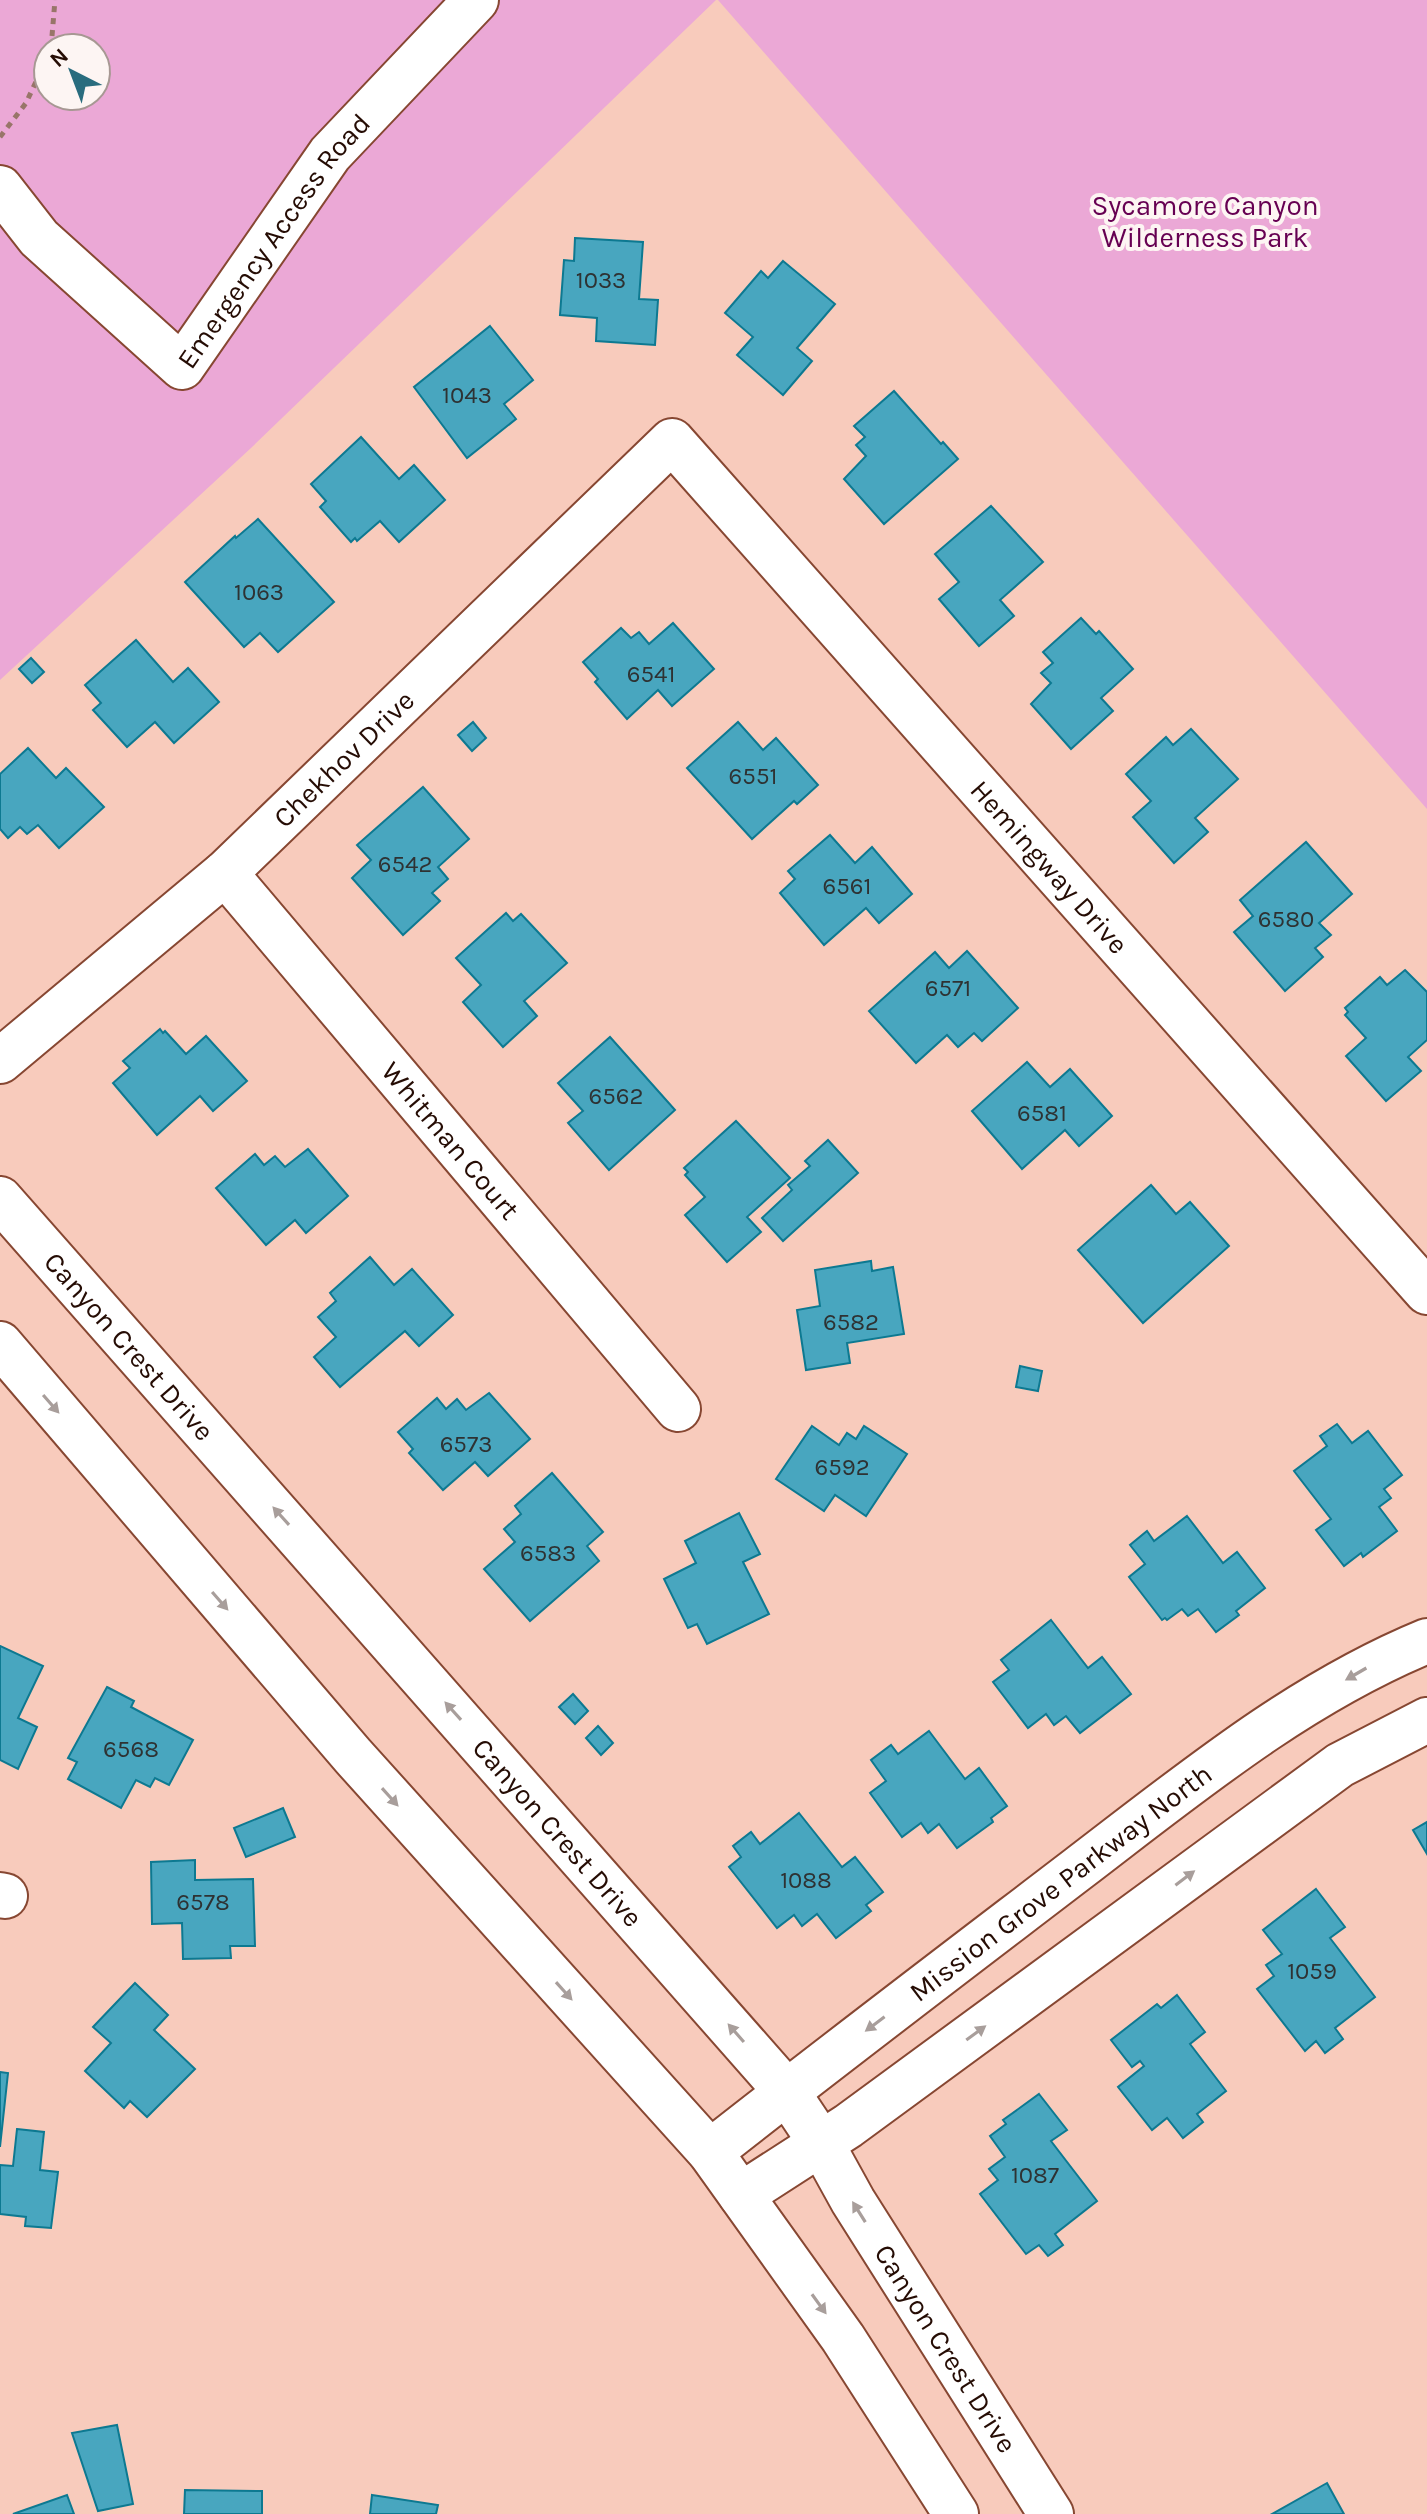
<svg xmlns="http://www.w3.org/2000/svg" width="1427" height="2514" viewBox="0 0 1427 2514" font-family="Karla,sans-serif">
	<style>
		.green { fill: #eba8d6; fill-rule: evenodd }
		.building { fill: #48a6bf; stroke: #0d7991; stroke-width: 2 }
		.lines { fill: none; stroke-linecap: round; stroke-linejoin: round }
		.minor-casing { stroke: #874732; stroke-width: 48 }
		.major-casing { stroke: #874732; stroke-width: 48 }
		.path { stroke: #987569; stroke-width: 5; stroke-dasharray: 6 6; stroke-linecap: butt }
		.minor { stroke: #fff; stroke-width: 44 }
		.major { stroke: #fff; stroke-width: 44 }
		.oneway { fill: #a89e9b }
		.labels { text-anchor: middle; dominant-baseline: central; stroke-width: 8; stroke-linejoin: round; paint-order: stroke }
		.number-label { font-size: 24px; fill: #2e3233 }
		.park-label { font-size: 28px; fill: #660052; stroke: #fdf5f3 }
		.street-label { font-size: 28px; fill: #250c04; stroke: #fdf5f3 }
	</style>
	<rect width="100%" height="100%" fill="#f8cbbc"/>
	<!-- green -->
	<g class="green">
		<path d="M0,0h716l-465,448 -251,232zM48,48h48v48h-48z"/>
		<path d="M718,0h709v809z"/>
	</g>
	<!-- building -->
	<g class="building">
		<path d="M575,238l68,4 -4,57 19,1 -3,45 -59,-4 1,-23 -37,-3 4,-55 10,1z"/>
		<path d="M783,261l52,43 -38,44 15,13 -29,34 -46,-40 16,-18 -28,-24 36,-42 7,7z"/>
		<path d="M490,326l43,54 -29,24 12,15 -49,39 -53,-71z"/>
		<path d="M894,391l47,53 2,-2 15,17 -74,65 -40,-45 22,-23 -10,-11 9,-8 -11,-11z"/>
		<path d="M361,437l38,42 15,-14 31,35 -46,42 -19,-21 -23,20 -2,-3 -4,4 -31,-35 6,-6 -15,-17z"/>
		<path d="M991,506l52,56 -43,38 14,16 -35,30 -40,-47 20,-17 -24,-28z"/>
		<path d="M258,519l76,83 -56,50 -18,-19 -16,14 -59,-65 50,-46 1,2z"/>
		<path d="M1081,618l15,16 3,-3 34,38 -32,29 12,13 -42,38 -40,-45 20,-21 -10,-10 12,-10 -10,-11z"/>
		<path d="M673,623l41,46 -42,37 -14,-16 -31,29 -32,-37 3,-3 -15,-17 38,-34 10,10 8,-6 10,12z"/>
		<path d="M136,640l37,42 15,-14 31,34 -45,41 -19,-21 -28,25 -34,-37 8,-7 -16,-18z"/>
		<path d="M31,658l13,14 -12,11 -13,-14z"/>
		<path d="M473,722l13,16 -14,13 -14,-16z"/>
		<path d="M738,722l25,28 13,-12 42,47 -21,19 -3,-3 -42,38 -65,-71z"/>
		<path d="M1191,729l47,50 -43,39 13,14 -34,31 -41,-46 18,-16 -25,-27 40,-37 7,8z"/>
		<path d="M28,748l28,30 10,-10 38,39 -45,41 -21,-23 -11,9 -7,-7 -12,11 -8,-9v-55z"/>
		<path d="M423,787l46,52 -31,28 10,12 -16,14 8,8 -37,34 -51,-57 19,-18 -14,-15z"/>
		<path d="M830,835l25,28 17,-16 40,47 -33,29 -13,-15 -42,37 -44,-52 15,-14 -7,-8z"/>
		<path d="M1306,842l46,52 -33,29 12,12 -16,13 8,9 -38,34 -51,-59 19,-16 -13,-16z"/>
		<path d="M506,913l7,8 8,-7 46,49 -43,38 13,15 -34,31 -40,-45 18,-17 -25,-27z"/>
		<path d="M967,951l51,57 -36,33 -8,-8 -16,14 -11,-12 -31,28 -47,-52 66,-59 14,16z"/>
		<path d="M1405,970l22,22v48l-19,17 13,14 -35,30 -40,-45 20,-18 -21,-23 3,-3 -3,-4 35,-31 7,8z"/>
		<path d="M160,1029l3,4 2,-2 21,23 20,-18 41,45 -34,30 -13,-15 -43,39 -44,-52 17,-15 -7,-7z"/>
		<path d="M610,1037l65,73 -66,60 -41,-47 15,-12 -25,-28z"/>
		<path d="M1027,1062l23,25 20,-18 42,47 -33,30 -14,-16 -43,39 -50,-58z"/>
		<path d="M736,1121l54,57 -43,39 14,15 -34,30 -42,-47 20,-18 -20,-22 3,-3 -4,-4z"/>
		<path d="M828,1140l30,33 -75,68 -21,-23 30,-28 -4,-5 22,-19 -5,-5z"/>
		<path d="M308,1149l40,47 -42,37 -11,-13 -29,25 -50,-57 39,-34 9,11 11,-9 10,11z"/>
		<path d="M1151,1185l25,29 14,-12 39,44 -86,77 -65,-73z"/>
		<path d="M370,1257l24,28 18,-16 41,46 -34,31 -14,-15 -65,56 -26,-30 22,-20 -18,-20 18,-16 -6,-8z"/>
		<path d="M871,1261l1,10 21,-4 11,67 -57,9 3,20 -44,7 -9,-60 23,-4 -5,-36z"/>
		<path d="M1020,1366l22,5 -4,20 -22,-4z"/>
		<path d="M489,1393l41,46 -42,37 -13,-14 -32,28 -34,-37 4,-4 -15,-17 39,-34 9,11 11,-10 9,11z"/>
		<path d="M1337,1424l15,19 16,-12 34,44 -18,14 7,9 -12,9 18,24 -34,26 -2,-4 -17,13 -28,-36 15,-11 -37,-48 33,-25 -7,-10z"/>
		<path d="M812,1426l27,19 8,-12 9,6 8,-13 43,28 -41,62 -31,-21 -11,16 -48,-32z"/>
		<path d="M552,1473l51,59 -16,14 12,15 -69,60 -46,-52 31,-27 -11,-13 17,-15 -6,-8z"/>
		<path d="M739,1513l21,41 -17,8 26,52 -62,30 -10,-20 -9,4 -24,-49 32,-16 -11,-22z"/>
		<path d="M1187,1516l36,47 14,-11 28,36 -29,23 3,4 -23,17 -18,-23 -10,7 -6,-7 -15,11 -2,-2 -3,2 -33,-43 16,-13 -15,-19 17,-14 7,10z"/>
		<path d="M1051,1620l37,48 14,-11 29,37 -51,39 -14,-17 -12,9 -8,-11 -18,14 -35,-46 16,-12 -8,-10z"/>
		<path d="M0,1646l43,20 -25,52 19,9 -19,42 -18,-9z"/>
		<path d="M107,1687l27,14 -3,6 62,33 -24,45 -14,-7 -5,9 -14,-7 -15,28 -53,-29 9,-17 -9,-4z"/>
		<path d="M573,1694l15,17 -13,13 -16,-17z"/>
		<path d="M598,1726l15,17 -12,12 -15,-17z"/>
		<path d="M929,1731l36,48 14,-11 28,38 -16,12 2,4 -36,26 -18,-24 -11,9 -7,-10 -19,14 -32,-44 16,-12 -15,-21 20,-15 7,9z"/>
		<path d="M283,1808l12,29 -49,20 -12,-29z"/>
		<path d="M799,1813l43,54 13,-10 28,35 -17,13 5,6 -35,27 -19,-24 -15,12 -8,-11 -17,13 -48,-61 12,-10 -8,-11 18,-14 9,12z"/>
		<path d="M1427,1822v32l-14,-24z"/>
		<path d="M195,1860v20l58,-1 2,67h-25l1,12 -48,1 -1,-36 -30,1 -1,-62z"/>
		<path d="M1316,1889l29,38 -15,11 45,59 -40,31 8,11 -18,14 -9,-12 -11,10 -48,-62 17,-13 -8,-11 16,-11 -19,-24z"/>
		<path d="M135,1983l33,32 -14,15 41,39 -48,48 -17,-16 -6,7 -39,-37 26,-28 -18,-16z"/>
		<path d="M1177,1995l28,37 -15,12 36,47 -29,23 6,8 -20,16 -16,-20 -15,12 -34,-43 26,-21 -4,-5 -8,6 -21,-27 46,-36 4,4z"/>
		<path d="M0,2072l8,1 -8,74z"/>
		<path d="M1039,2094l28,36 -16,11 46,60 -42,33 8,11 -15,11 -9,-11 -13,9 -46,-60 18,-14 -9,-11 16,-12 -15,-21 16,-12 -3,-4z"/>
		<path d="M17,2129l27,3 -4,38 18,2 -7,56 -26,-2 1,-9 -26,-3v-49l13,1z"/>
		<path d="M117,2425l16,79 -35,7 -26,-78z"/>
		<path d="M1327,2483l17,31h-72z"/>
		<path d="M185,2490l77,1v23h-78z"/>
		<path d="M67,2495l7,19h-61z"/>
		<path d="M372,2495l66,10 -2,9h-66z"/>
	</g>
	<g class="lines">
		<!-- minor casing -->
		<g class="minor-casing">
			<g id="minor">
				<path id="s1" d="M0,188l39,50 143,129 148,-213 146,-154"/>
				<path id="s2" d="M225,873l453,536"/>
				<path id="s3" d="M0,1061l225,-188 447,-432 755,851"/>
				<path d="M0,1895l5,1"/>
				<path id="s4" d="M710,2152c122,-96 246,-190 369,-284 110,-84 219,-174 348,-227"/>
				<path d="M741,2195l107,-69 492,-361 87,-45"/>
			</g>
		</g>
		<!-- major casing -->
		<g class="major-casing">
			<g id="major">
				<path id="s5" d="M0,1199l787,893 34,51 32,58 198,313"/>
				<path d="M0,1344l353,412 357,396 133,186 113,176"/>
			</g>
		</g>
		<!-- path -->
		<g class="path">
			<path d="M51,48l4,-48"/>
			<path d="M0,137l26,-34 22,-47"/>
		</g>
		<!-- minor -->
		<use href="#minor" class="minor"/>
		<!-- major -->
		<use href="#major" class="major"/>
	</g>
	<!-- one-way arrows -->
	<defs><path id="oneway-solid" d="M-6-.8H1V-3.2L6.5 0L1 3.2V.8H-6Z" transform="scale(2)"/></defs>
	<g class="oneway">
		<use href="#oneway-solid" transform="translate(51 1404) rotate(49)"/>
		<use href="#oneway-solid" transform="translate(281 1516) rotate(-132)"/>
		<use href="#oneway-solid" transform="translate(220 1601) rotate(49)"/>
		<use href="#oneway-solid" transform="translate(1356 1674) rotate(150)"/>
		<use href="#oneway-solid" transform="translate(453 1711) rotate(-132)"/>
		<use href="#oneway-solid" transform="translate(390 1797) rotate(48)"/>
		<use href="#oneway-solid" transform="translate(1185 1878) rotate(-37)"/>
		<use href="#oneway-solid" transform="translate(564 1991) rotate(48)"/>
		<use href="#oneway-solid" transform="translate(875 2024) rotate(143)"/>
		<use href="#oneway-solid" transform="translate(736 2033) rotate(-131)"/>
		<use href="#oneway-solid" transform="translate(976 2033) rotate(-36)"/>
		<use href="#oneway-solid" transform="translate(859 2212) rotate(-122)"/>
		<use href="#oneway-solid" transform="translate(819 2304) rotate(54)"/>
	</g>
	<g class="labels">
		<!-- number labels -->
		<g class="number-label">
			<text x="601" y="280">1033</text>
			<text x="467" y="395">1043</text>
			<text x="259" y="592">1063</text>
			<text x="651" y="674">6541</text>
			<text x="753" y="776">6551</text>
			<text x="405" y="864">6542</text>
			<text x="847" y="886">6561</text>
			<text x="1286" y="919">6580</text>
			<text x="948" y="988">6571</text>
			<text x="616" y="1096">6562</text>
			<text x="1042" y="1113">6581</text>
			<text x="851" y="1322">6582</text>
			<text x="466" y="1444">6573</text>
			<text x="842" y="1467">6592</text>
			<text x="548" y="1553">6583</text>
			<text x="131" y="1749">6568</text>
			<text x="806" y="1880">1088</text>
			<text x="203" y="1902">6578</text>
			<text x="1312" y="1971">1059</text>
			<text x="1035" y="2175">1087</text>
		</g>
		<!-- park labels -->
		<g class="park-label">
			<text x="1205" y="205">Sycamore Canyon<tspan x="1205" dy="32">Wilderness Park</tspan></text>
		</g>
		<!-- street labels -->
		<g class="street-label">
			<text stroke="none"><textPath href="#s1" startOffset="412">Emergency Access Road</textPath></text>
			<text stroke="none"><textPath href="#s3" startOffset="458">Chekhov Drive</textPath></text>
			<text stroke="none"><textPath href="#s3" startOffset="1484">Hemingway Drive</textPath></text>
			<text stroke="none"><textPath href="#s2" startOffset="350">Whitman Court</textPath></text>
			<text stroke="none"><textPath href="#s5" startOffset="196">Canyon Crest Drive</textPath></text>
			<text stroke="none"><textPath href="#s5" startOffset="844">Canyon Crest Drive</textPath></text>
			<text stroke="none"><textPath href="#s4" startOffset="442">Mission Grove Parkway North</textPath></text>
			<text stroke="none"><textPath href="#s5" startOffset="1492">Canyon Crest Drive</textPath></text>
		</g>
	</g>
	<!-- north arrow -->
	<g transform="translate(72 72) rotate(318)"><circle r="38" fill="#fdf5f3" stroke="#a79893" stroke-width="2"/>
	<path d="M0-6L14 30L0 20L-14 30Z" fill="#296c7e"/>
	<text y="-12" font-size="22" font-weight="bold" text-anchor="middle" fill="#250c04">N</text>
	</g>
</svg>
